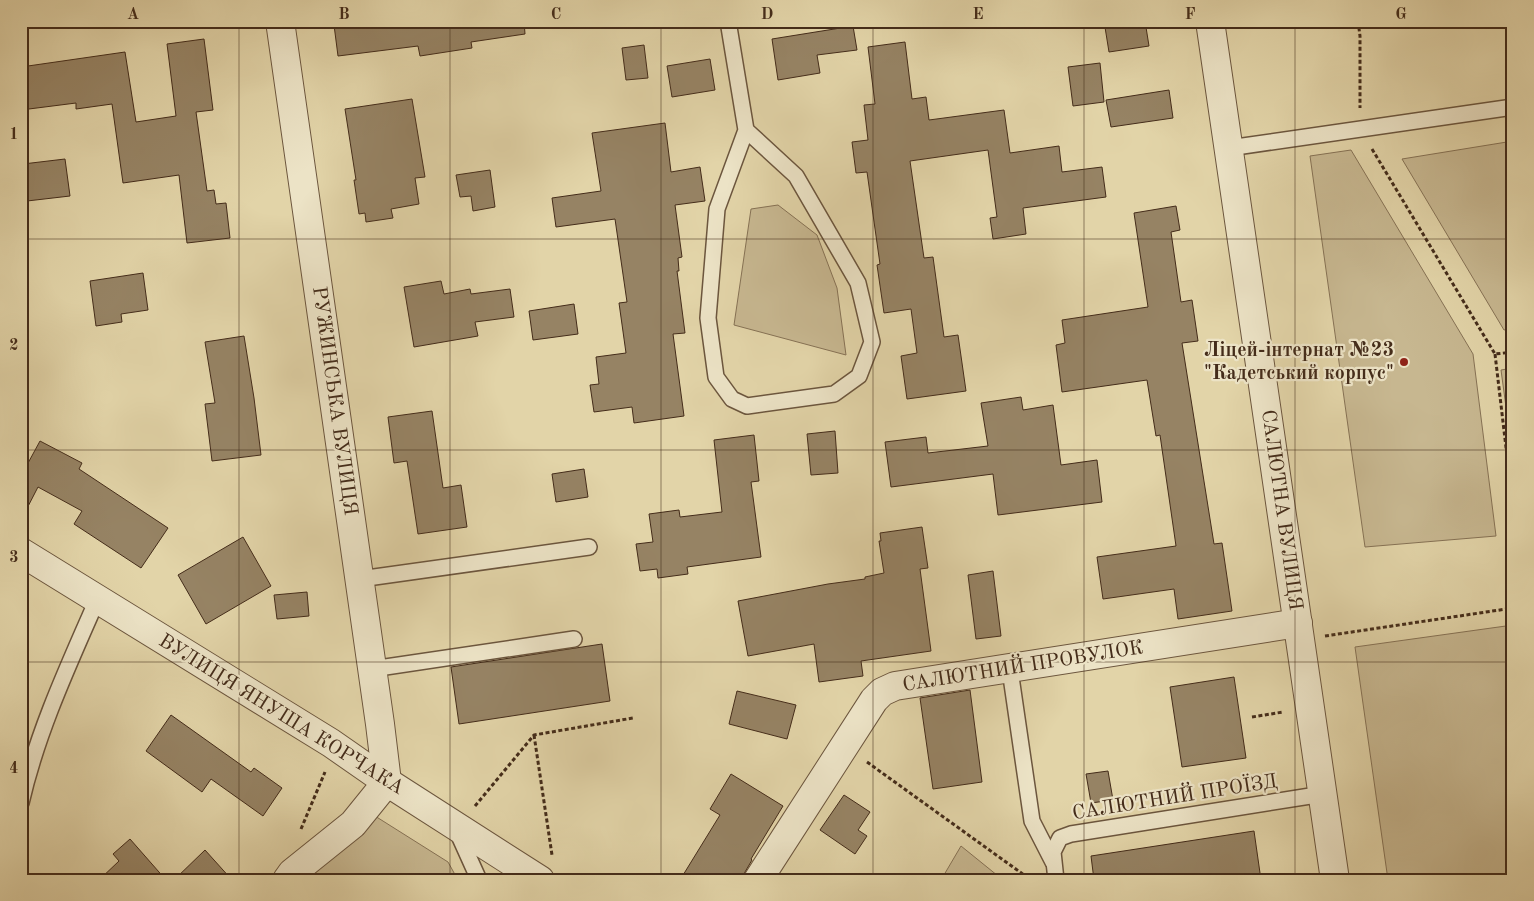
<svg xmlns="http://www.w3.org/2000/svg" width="1534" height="901" viewBox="0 0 1534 901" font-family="'Old Standard TT',serif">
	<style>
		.green { fill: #c7b790; stroke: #867255 }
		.building { fill: #968364; stroke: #442c1a }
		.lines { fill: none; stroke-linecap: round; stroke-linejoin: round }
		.service-casing { stroke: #6c563e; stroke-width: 18 }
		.minor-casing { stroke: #6c563e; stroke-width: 30 }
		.tertiary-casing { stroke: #6c563e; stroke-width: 30 }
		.path { stroke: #442c1a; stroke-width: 3; stroke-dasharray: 4 2.5; stroke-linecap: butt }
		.service { stroke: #ece3c6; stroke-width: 15 }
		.minor { stroke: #ece3c6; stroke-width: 28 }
		.tertiary { stroke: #ece3c6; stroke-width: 28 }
		.grid { fill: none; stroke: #442c1a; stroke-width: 1; stroke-opacity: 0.55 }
		.poi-dot { fill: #8f2418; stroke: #ece3c6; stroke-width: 2 }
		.labels { text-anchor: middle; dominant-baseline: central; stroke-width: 4.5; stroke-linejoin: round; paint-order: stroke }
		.poi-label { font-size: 20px; font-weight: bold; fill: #442c1a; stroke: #ece3c6; text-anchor: end }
		.street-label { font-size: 20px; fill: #442c1a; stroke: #ece3c6 }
		.neatline { fill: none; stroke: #442c1a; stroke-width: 2 }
		.grid-label { font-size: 16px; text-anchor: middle; font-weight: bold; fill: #442c1a }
	</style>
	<rect width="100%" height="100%" fill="#e2d4a8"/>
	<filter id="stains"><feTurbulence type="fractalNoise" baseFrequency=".004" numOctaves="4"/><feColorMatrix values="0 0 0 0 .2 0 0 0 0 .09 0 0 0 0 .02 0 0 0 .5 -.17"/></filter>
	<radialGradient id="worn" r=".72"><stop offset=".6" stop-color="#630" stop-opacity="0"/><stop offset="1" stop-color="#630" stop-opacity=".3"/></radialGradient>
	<!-- green -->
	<g class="green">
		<path d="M1513,141v187l-9,2 -102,-171z"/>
		<path d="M1351,150l122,204 23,182 -131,11 -55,-391z"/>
		<path d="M778,205l39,30 20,53 9,67 -112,-30 17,-116z"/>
		<path d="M1513,368v91l-12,-89z"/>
		<path d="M1513,625v255h-125l-33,-233z"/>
		<path d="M375,816l73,46 10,18h-153z"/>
		<path d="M961,846l42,34h-62z"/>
	</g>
	<!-- building -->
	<g class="building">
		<path d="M361,21h163l1,13 -54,8 1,6 -52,8 -2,-10 -80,10 -4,-31z"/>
		<path d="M1104,21h41l4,25 -40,6z"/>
		<path d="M853,26l4,24 -40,5 3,18 -42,7 -6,-41z"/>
		<path d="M204,39l9,71 -17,2 11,79 7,-1 2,14 10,-1 4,35 -43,5 -8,-68 -56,8 -11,-79 -36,5v-6l-55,7v-43l104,-15 11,70 40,-6 -9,-72z"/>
		<path d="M905,42l7,57 14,-2 3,23 75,-10 6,43 49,-7 3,26 40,-5 4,30 -83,11 3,26 -33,5 -3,-21 7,-1 -9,-67 -78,11 14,97 9,-1 11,80 14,-2 8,56 -59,8 -6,-43 16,-3 -6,-44 -27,4 -7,-48 3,-1 -13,-92 -11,1 -4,-31 16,-2 -4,-35 11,-1 -7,-57z"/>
		<path d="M644,45l4,33 -22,2 -4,-32z"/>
		<path d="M710,59l5,31 -43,7 -5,-31z"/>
		<path d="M1100,63l4,39 -31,4 -5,-39z"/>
		<path d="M1169,90l4,28 -62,9 -5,-27z"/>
		<path d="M412,99l13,78 -10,1 4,26 -28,5 2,9 -27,4 -1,-9 -6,1 -5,-34h2l-11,-71z"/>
		<path d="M665,123l6,49 29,-5 5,34 -30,4 7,52 -4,1 1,13h-2l8,62 -12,1 11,82 -50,7 -2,-16 -38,5 -4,-27 9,-1 -3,-27 30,-4 -7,-50 8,-1 -12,-83 -59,8 -4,-29 49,-7 -9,-58z"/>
		<path d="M65,159l5,37 -43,5 -4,-37z"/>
		<path d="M490,170l5,37 -22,4 -2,-15 -11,1 -4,-22z"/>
		<path d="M1176,206l4,24 -9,2 10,70 11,-2 6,41 -16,2 32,201 8,-1 10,68 -54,8 -4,-30 -71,10 -6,-42 79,-11 -16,-111 -4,1 -9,-56 -85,12 -6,-47 9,-2 -3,-23 86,-13 -14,-94z"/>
		<path d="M143,273l5,37 -27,4 1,8 -26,4 -6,-45z"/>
		<path d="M441,281l3,13 26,-5 1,5 39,-5 4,28 -39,5 3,14 -64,11 -10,-60z"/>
		<path d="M574,304l4,30 -45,6 -4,-29z"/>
		<path d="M244,336l10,62 7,57 -49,6 -7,-57 10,-1 -10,-61z"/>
		<path d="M1021,397l2,13 30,-5 8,60 36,-5 5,42 -104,13 -5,-41 -102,13 -6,-45 41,-5 2,16 60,-7 -7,-43z"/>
		<path d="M432,411l11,77 18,-3 6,42 -49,7 -11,-73 -13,2 -6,-46z"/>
		<path d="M835,431l3,42 -27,2 -4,-41z"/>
		<path d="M754,435l5,46 -8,1 10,75 -74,10 1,7 -30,4 -1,-9 -17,2 -4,-27 17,-2 -4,-28 30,-4 1,7 42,-5 -8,-72z"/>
		<path d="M40,441l42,22 -3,6 89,59 -27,40 -67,-44 8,-13 -44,-24 -17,33v-44z"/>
		<path d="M584,469l4,28 -32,5 -4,-28z"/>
		<path d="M922,527l6,41 -8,1 11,82 -70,10 2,15 -44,6 -5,-38 -66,12 -10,-55 90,-17 37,-5v-2l19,-4 -5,-32h2l-1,-8z"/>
		<path d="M243,537l28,49 -65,38 -28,-49z"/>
		<path d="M993,571l8,65 -25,3 -8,-64z"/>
		<path d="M307,592l2,24 -32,3 -3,-24z"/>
		<path d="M602,644l8,57 -151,23 -8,-57z"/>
		<path d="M1234,677l12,81 -64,9 -12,-80z"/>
		<path d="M970,690l12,92 -49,7 -13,-91z"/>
		<path d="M737,691l59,14 -9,34 -58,-15z"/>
		<path d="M171,715l80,57 3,-4 28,20 -19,28 -52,-37 -9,13 -56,-41z"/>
		<path d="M1108,771l5,29 -22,3 -5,-29z"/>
		<path d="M731,774l52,32 -32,53 1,1 -7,12 -3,8h-62l40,-65 -10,-6z"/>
		<path d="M844,795l26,17 -12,18 9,6 -12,18 -35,-24z"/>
		<path d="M1254,831l7,49h-167l-3,-24z"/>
		<path d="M130,839l36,41h-67l20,-19 -6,-7z"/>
		<path d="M205,850l27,30h-58z"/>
	</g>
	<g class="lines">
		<!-- service casing -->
		<g class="service-casing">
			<g id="service">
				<path d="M728,21l18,109 -29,79 -9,109 8,59 16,22 15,7 87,-12 25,-18 13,-34 -14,-59 -62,-107 -50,-46"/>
				<path d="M1229,148l284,-41"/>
				<path d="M360,579l229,-32"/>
				<path d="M372,669l202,-30"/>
				<path d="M1010,670l22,151 21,41"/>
				<path d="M21,803c16,-70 47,-137 76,-203"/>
				<path d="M456,829l23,51"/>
				<path d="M1056,880l-3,-28 7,-14 11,-4 252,-40"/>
			</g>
		</g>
		<!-- minor casing -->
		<g class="minor-casing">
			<g id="minor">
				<path d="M1210,21l125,859"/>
				<path d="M21,552l310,191 56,39 153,98"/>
				<path d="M758,880l116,-180 8,-8 13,-6 403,-63"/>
			</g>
		</g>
		<!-- tertiary casing -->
		<g class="tertiary-casing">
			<path id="tertiary" d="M280,21l100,703 7,58 -34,42 -61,49 -5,7"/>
		</g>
		<!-- path -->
		<g class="path">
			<path d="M1358,21l2,15v72"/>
			<path d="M1372,149l123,205 18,-2"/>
			<path d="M1495,354l18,153"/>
			<path d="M1325,636l188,-28"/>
			<path d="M1252,717l31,-5"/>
			<path d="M534,735l18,120"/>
			<path d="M867,762l164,118"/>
			<path d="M475,806l59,-71 99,-17"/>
			<path d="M301,829l24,-57"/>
		</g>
		<!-- service -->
		<use href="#service" class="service"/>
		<!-- minor -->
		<use href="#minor" class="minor"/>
		<!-- tertiary -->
		<use href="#tertiary" class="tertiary"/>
	</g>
	<!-- grid -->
	<path class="grid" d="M239,21v859M450,21v859M661,21v859M873,21v859M1084,21v859M1295,21v859M21,239h1492M21,450h1492M21,662h1492"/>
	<!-- markers -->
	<circle class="poi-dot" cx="1404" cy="362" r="5"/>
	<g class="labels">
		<!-- poi labels -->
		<g class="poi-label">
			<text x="1394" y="351">Ліцей-інтернат №23<tspan x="1394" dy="23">"Кадетський корпус"</tspan></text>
		</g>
		<!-- street labels -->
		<g class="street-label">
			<text transform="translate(334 401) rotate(82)">РУЖИНСЬКА ВУЛИЦЯ</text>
			<text transform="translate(1281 510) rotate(82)">САЛЮТНА ВУЛИЦЯ</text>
			<text transform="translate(1023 667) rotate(-9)">САЛЮТНИЙ ПРОВУЛОК</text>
			<text transform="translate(281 715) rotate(32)">ВУЛИЦЯ ЯНУША КОРЧАКА</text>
			<text transform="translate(1175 798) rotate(-9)">САЛЮТНИЙ ПРОЇЗД</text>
		</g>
	</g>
	<!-- margin -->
	<rect width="1534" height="901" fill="none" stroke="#e2d4a8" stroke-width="55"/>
	<rect x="28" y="28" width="1478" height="846" class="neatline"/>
	<g class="grid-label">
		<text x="133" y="19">A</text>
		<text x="344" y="19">B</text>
		<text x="556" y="19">C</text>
		<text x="767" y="19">D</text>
		<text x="978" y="19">E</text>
		<text x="1190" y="19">F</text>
		<text x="1401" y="19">G</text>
		<text x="14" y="139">1</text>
		<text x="14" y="350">2</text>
		<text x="14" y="562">3</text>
		<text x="14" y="773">4</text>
	</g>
	<rect width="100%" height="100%" filter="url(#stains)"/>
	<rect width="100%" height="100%" fill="url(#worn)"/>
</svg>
